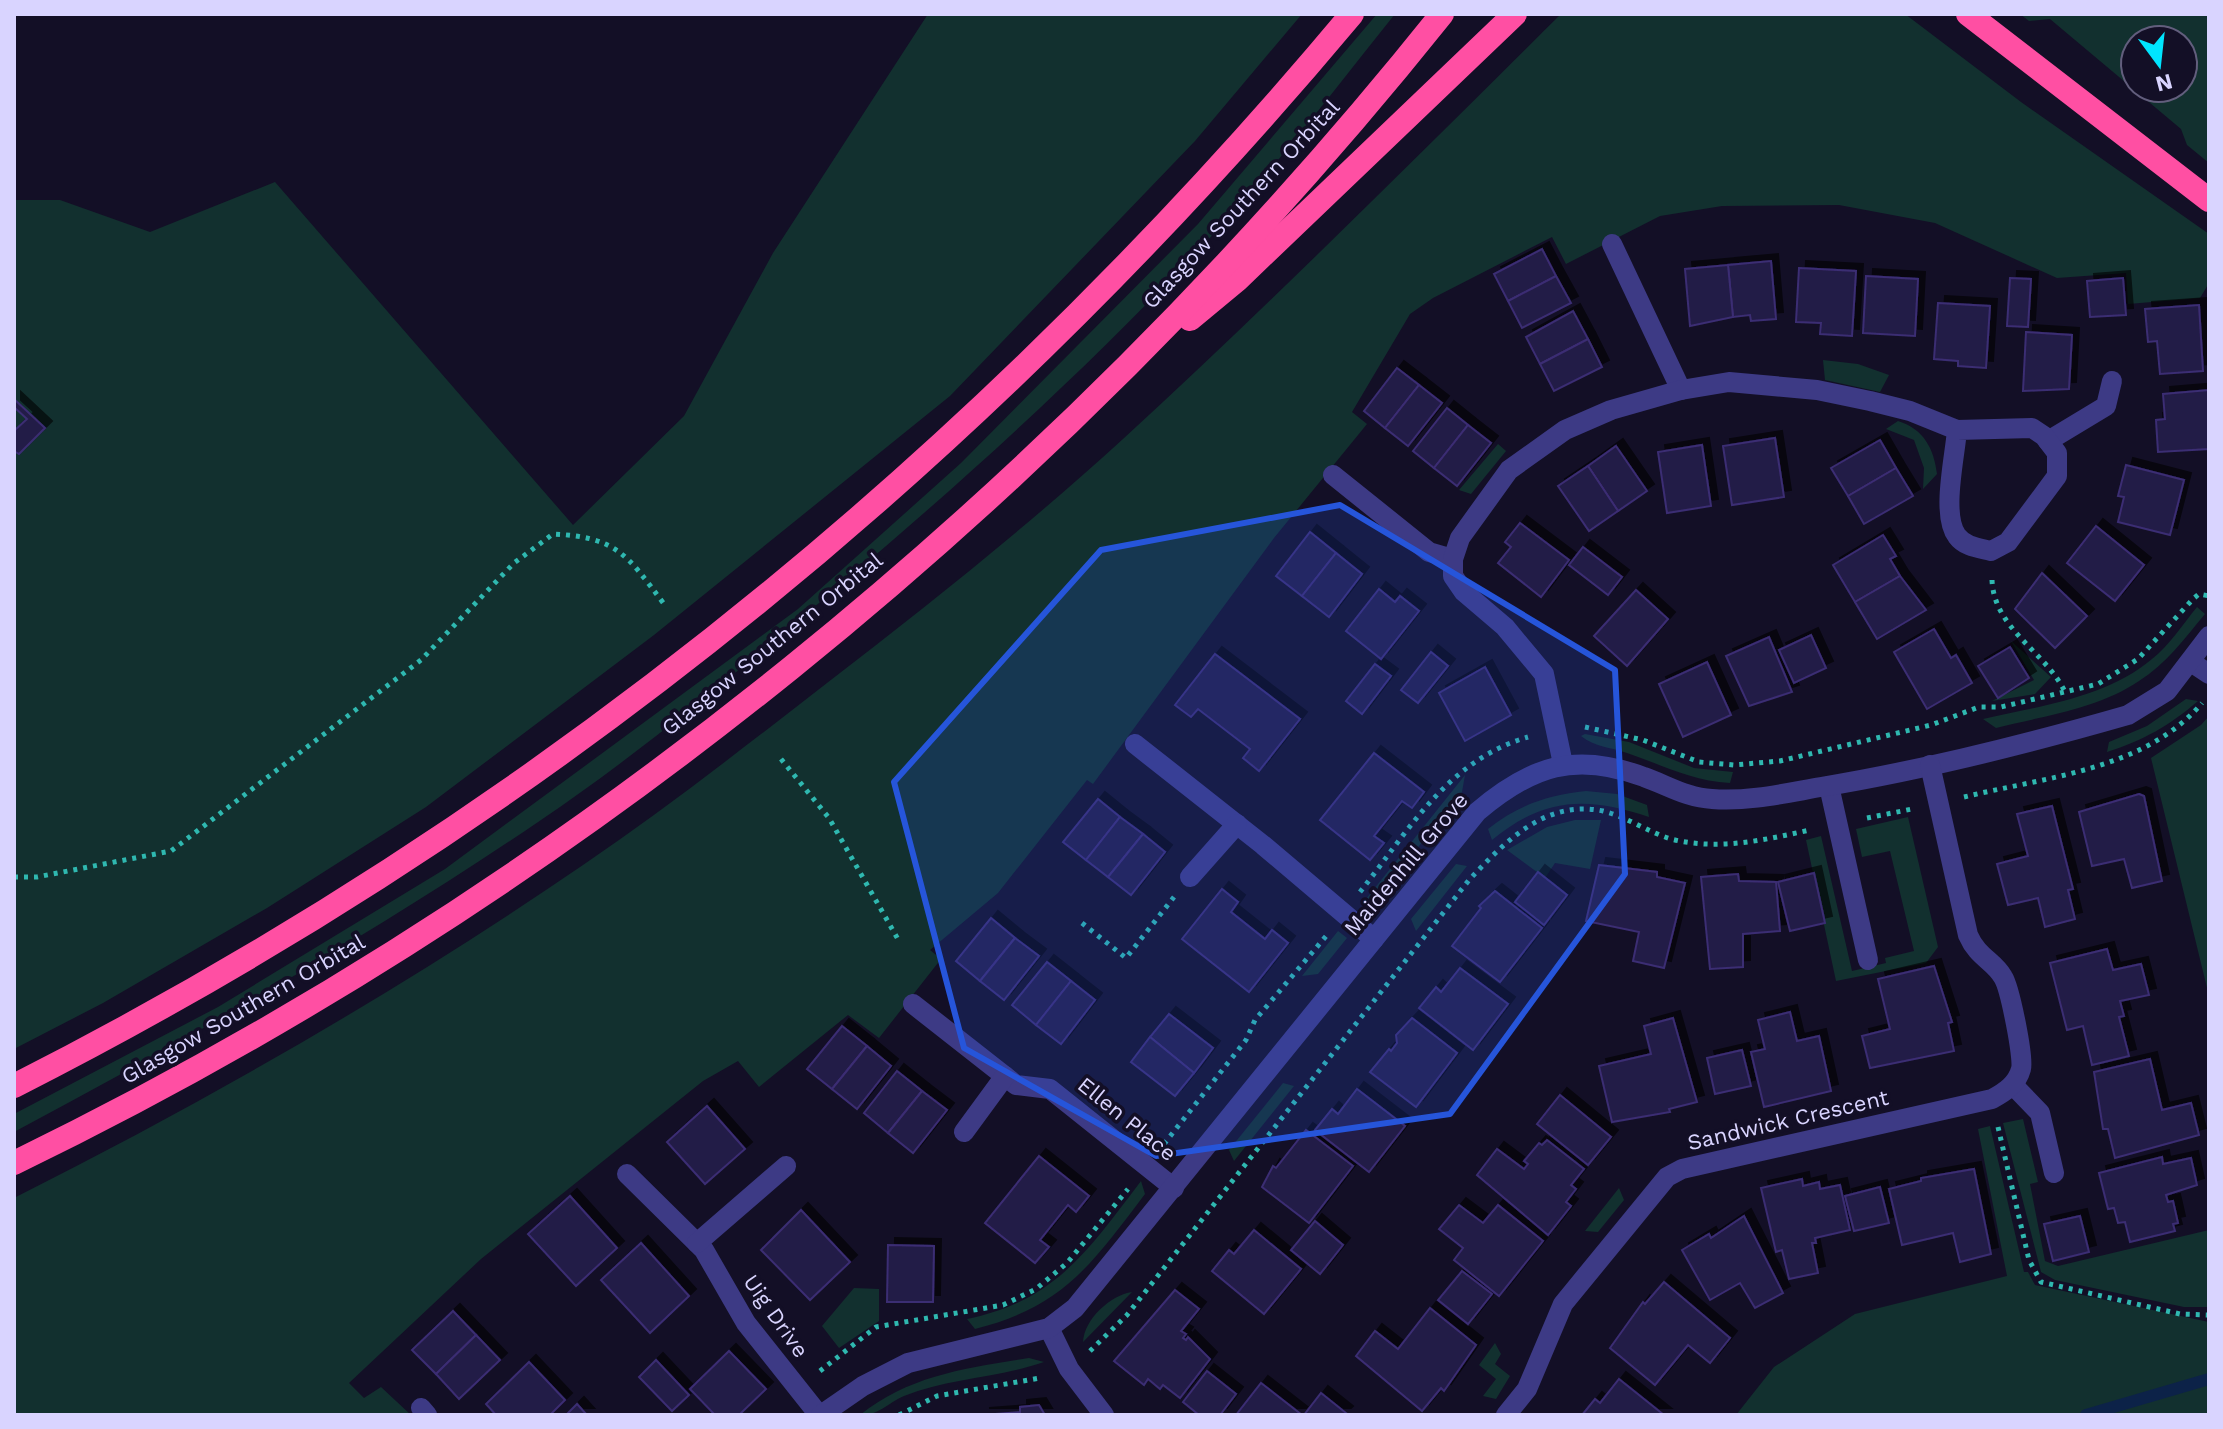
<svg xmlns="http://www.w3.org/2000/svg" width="2223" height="1429" viewBox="0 0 2223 1429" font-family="'Work Sans',sans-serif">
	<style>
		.green { fill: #12302f; fill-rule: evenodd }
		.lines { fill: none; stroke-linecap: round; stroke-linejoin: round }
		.stream { stroke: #0c2248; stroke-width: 12 }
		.building { fill: #241b47; stroke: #3b2d73; stroke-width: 2; filter: url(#shadow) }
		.path { stroke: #2fb8b0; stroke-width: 5; stroke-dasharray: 4 6; stroke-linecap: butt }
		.minor { stroke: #3d3a85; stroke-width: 20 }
		.highway { stroke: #ff4fa3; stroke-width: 24 }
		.marked { fill: #2655da; fill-opacity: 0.2; stroke: #2655da; stroke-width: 6; stroke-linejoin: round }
		.labels { text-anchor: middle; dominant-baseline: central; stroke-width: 7; stroke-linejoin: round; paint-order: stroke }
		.street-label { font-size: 22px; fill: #d9d4ff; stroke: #130f26 }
	</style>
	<defs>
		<filter id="shadow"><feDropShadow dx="7" dy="-7" stdDeviation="0" flood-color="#0009"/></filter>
	</defs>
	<rect width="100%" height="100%" fill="#130f26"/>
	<!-- green -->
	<g class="green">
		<path d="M928,14h374l-107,127 -245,255 -296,239 -228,172 -159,101 -164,95 -89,46v-849h46l90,32 125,-50 298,343 111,-109 89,-163z"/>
		<path d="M1377,14h18c-58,72 -114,147 -177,215 -116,126 -243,242 -373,352 -98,83 -198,167 -304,239 -169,115 -347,216 -527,312v-18l204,-107 227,-138 353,-260 163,-146 237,-239z"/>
		<path d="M1561,14h344l116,88 188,132v49l-9,15 -72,6 -2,-31 -69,5 -122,-55 -96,-18 -117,1 -62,10 -94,48 -14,-27 -119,61 -23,16 -58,98 15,12 -93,114 -181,246 -6,-4 -89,113 -68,57 11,9 -62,79 -31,-23 -89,72 -21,-26 -35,20 -222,178 -132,124 15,15 17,-11 30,28h-397v-217c196,-99 387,-208 569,-333 84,-57 164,-120 244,-182 101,-78 202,-158 296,-244 150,-138 294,-282 438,-425z"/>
		<path d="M2020,14h189v149l-22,-18 -6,-16 -131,-110 -21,2zM2135,40h48v48h-48z"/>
		<path d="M1823,360l35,4 31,11 -9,17 -55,-12z"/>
		<path d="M1898,421c26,8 36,28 39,53l-14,15 1,-21 -10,-28 -28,-11z"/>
		<path d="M1498,444l8,7 -35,43 -12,-4z"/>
		<path d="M2197,607l8,7c-20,24 -39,50 -66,67 -41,28 -96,35 -143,47l-13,-9c56,-13 123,-21 169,-60 17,-13 31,-35 45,-52z"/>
		<path d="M2011,641l40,36 -16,17 -43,7 42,-21z"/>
		<path d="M2186,699l12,2c-29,25 -54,39 -91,51l2,-10 38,-16z"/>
		<path d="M2209,716v280l-58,-238 50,-33z"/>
		<path d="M1585,734l44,8 65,26 39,4 -3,11c-39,-2 -67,-18 -103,-30 -17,-6 -32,-6 -46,-17z"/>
		<path d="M1465,775l-3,17 -90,113 -10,-1z"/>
		<path d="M1586,791l31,3 30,11 2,12c-61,-21 -105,-20 -157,23l-4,-11c30,-24 60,-34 98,-38z"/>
		<path d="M1908,817l30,130 -12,16 -90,18 -30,-141 15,-4 31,135 34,-8 -1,-5 29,-7 -24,-100 -28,6 -6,-28z"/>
		<path d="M1575,820h26l-11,49 -35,-6 -10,15 -38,-28 40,-23z"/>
		<path d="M1456,864l11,2 -51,65 -5,-12z"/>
		<path d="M1338,931l9,7 -29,36 -16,2z"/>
		<path d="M1283,1083l11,3 -60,75 -5,-11z"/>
		<path d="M2023,1119l15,63 -8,2 15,77 13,5 151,-36v77h-25l-129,-27 -14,-8 -38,-149z"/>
		<path d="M1990,1126l34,146h4l7,13 174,37v93h-473l38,-48 81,-53 152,-38 -29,-147z"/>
		<path d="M1141,1181l4,13c-53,70 -82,113 -170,135l-8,-10c89,-18 122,-70 174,-138z"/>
		<path d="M1619,1188l5,12 -26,32 -13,-1z"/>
		<path d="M854,1288l25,1v32l-40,27 -17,-22z"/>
		<path d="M1132,1292l-49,50c1,-23 28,-47 49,-50z"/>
		<path d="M1495,1343l6,11 -6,10 15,12 -14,23 -13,-3 13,-17 -17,-14z"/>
		<path d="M1029,1358l15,4c-46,16 -95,16 -140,34 -18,8 -24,19 -44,19 50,-40 107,-47 169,-57z"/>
	</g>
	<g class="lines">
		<!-- stream -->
		<path class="stream" d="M2086,1415l123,-36"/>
	</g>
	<!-- building -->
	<g class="building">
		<path d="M1542,249l14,27 -48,25 -14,-27z"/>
		<path d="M1771,261l5,58 -25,2 -1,-6 -17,2 -5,-52z"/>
		<path d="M1728,265l5,52 -43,9 -5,-57z"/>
		<path d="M1799,268l57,3 -4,65 -32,-2 1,-11 -25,-1z"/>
		<path d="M1556,276l15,27 -49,25 -14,-27z"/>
		<path d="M1866,276l52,3 -3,57 -52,-3z"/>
		<path d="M2010,278l21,1 -3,48 -21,-1z"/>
		<path d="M2123,278l3,37 -36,2 -3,-36z"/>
		<path d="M1938,303l52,3 -4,62 -28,-2v-5l-24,-2z"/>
		<path d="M2199,305l4,66 -43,3 -3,-33 -9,1 -3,-33z"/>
		<path d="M1573,311l15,28 -48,25 -14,-27z"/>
		<path d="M2026,332l46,3 -3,54 -46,2z"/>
		<path d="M1588,339l14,28 -48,24 -14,-27z"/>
		<path d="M1397,368l22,17 -34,43 -21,-17z"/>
		<path d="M1419,385l23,18 -34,43 -23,-18z"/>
		<path d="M2209,390v59l-51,3 -2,-32 9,-1 -2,-25z"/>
		<path d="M14,399l31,29 -26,26 -5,-3v-20l13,-12 -13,-12z"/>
		<path d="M1447,408l21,17 -34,43 -21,-17z"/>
		<path d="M1468,425l23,18 -34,43 -23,-18z"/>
		<path d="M1775,438l9,59 -52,8 -9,-59z"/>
		<path d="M1880,440l16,28 -48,28 -17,-28z"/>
		<path d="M1702,445l9,61 -44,7 -9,-61z"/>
		<path d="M1616,446l31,45 -29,20 -30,-45z"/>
		<path d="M2126,465l58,15 -14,55 -52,-13 6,-25 -6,-1z"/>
		<path d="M1588,466l30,45 -29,20 -31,-45z"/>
		<path d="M1896,468l17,28 -49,28 -16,-28z"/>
		<path d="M1520,523l49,37 -28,37 -43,-34 13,-16 -6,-5z"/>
		<path d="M2096,526l48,39 -29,36 -48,-38z"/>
		<path d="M1310,532l26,21 -34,43 -26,-20z"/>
		<path d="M1883,535l13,21 -6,3 10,17 -45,26 -22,-37z"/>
		<path d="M1583,547l39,30 -14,18 -39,-30z"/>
		<path d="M1336,553l26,21 -33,43 -27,-21z"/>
		<path d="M2042,573l45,43 -32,32 -40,-39z"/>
		<path d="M1900,576l26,34 -49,29 -22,-37z"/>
		<path d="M1379,589l16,13 5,-6 19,15 -38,48 -35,-28z"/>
		<path d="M1636,590l32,29 -41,47 -33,-30z"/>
		<path d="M1934,629l17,29 5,-3 16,28 -45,26 -33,-57z"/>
		<path d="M1811,635l15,33 -32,15 -15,-33z"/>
		<path d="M1769,637l23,55 -43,14 -23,-50z"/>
		<path d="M2010,647l19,31 -31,20 -20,-32z"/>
		<path d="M1431,652l17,14 -30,37 -17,-13z"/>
		<path d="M1215,654l85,65 -41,52 -16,-13 7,-9 -52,-40 -7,8 -16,-12z"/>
		<path d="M1707,662l24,53 -48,22 -24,-53z"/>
		<path d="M1375,664l16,12 -29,38 -16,-13z"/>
		<path d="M1485,667l26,48 -46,26 -26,-48z"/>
		<path d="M1374,753l50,39 -12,16 -10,-7 -28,35 10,7 -14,17 -50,-40z"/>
		<path d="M2139,794l5,2 18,85 -30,7 -8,-29 -32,7 -13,-54z"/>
		<path d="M1098,799l22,18 -34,43 -23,-18z"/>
		<path d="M2052,806l21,83 -5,1 7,29 -30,8 -7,-29 -30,7 -11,-41 31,-8 -11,-42z"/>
		<path d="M1120,817l23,17 -35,43 -22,-17z"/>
		<path d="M1143,834l22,18 -34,43 -23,-18z"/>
		<path d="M1599,865l58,7v5l28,6 -21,85 -31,-7 6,-29 -53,-11z"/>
		<path d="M1538,872l29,23 -23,30 -29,-23z"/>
		<path d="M1814,873l11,50 -35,8 -12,-49z"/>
		<path d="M1738,874l1,7 37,1 4,49 -37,3v33l-33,2 -9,-92z"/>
		<path d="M1222,889l16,13 -7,10 34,27 7,-9 16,13 -39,49 -67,-53z"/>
		<path d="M1495,891l47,37 -42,54 -48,-36 29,-38 -2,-2z"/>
		<path d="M991,918l24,20 -35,43 -24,-20z"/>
		<path d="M1015,938l24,18 -35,44 -24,-19z"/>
		<path d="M2107,949l6,21 28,-6 8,31 -29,6 4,15 -5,1 10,39 -37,9 -9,-39 -16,4 -17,-67z"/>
		<path d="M1047,962l24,19 -35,44 -24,-20z"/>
		<path d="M1934,966l18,56 -4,1 6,28 -84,17 -8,-32 28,-7 -12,-50z"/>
		<path d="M1460,968l48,36 -35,46 -54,-42 17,-21 5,5z"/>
		<path d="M1071,981l24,19 -34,44 -25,-19z"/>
		<path d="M1790,1012l7,29 22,-5 12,55 -67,16 -13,-55 14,-3 -7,-29z"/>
		<path d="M1169,1014l44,34 -19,25 -44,-36z"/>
		<path d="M1412,1018l45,35 -41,54 -46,-35 19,-23 2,2 6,-8 -1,-8z"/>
		<path d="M1673,1018l24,84 -28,7 1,3 -58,10 -13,-56 52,-12 -7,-28z"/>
		<path d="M842,1026l25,20 -35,43 -25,-20z"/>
		<path d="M1150,1037l44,36 -19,23 -44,-34z"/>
		<path d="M867,1046l24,20 -34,43 -25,-20z"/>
		<path d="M1742,1050l9,36 -36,8 -8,-36z"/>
		<path d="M2150,1059l12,51 29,-7 8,32 -84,23 -7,-29h-5l-9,-57z"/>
		<path d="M897,1071l25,20 -34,42 -24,-20z"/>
		<path d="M1357,1089l48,37 -36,46 -54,-42 17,-21 6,5z"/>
		<path d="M922,1091l25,19 -34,43 -25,-20z"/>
		<path d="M1560,1095l51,42 -23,28 -51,-41z"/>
		<path d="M707,1106l38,43 -40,35 -38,-42z"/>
		<path d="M1306,1130l47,36 -44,57 -47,-36 11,-21 3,2z"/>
		<path d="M1547,1140l37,29 -13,16 5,4 -10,13 5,4 -23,29 -71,-60 20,-26 27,20 4,-5 -4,-3 15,-18 3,2z"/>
		<path d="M1039,1156l50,40 -13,16 -8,-7 -28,35 9,7 -14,16 -50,-40z"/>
		<path d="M2162,1157l1,7 28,-6 6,27 -31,10 2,7 5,-1 5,22 -5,1 2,7 -45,11 -5,-20 -7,1 -4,-15 -6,1 -9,-36z"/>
		<path d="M1974,1169l17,85 -31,8 -7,-29 -51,12 -13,-56 32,-8v-3z"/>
		<path d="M1802,1179l1,7 16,-4 1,7 20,-4 10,45 -35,8 1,5h-4l6,30 -29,6 -7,-29 -6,2 -15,-64z"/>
		<path d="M1880,1187l9,36 -35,8 -9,-35z"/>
		<path d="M570,1196l47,52 -41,38 -48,-52z"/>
		<path d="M1459,1205l24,18 15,-18 45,36 -44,55 -45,-36 9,-12 -24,-19z"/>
		<path d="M801,1210l49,52 -40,38 -49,-50z"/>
		<path d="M1744,1216l39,77 -28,15 -15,-25 -30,17 -28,-50 27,-16 2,4z"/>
		<path d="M2080,1216l9,36 -36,9 -9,-37z"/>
		<path d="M1315,1221l28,24 -23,29 -29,-24z"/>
		<path d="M1254,1230l47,39 -37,45 -52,-43 17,-21 5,4z"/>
		<path d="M641,1243l48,53 -39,37 -49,-53z"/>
		<path d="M888,1245l46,1 -1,56h-46z"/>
		<path d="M1462,1271l30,23 -24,30 -30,-24z"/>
		<path d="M1664,1282l66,56 -20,25 -22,-18 -33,40 -45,-37 33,-46 2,2z"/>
		<path d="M1175,1290l24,19 -18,22 5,3 -3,4 3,2 2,-3 22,22 -30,39 -17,-13 -3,4 -12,-10 -4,6 -30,-24z"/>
		<path d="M1430,1308l46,37 -32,46 -3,-3 -19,23 -66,-55 19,-25 23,18z"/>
		<path d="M453,1311l23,24 -40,39 -24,-24z"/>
		<path d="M476,1335l24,25 -41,39 -23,-25z"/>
		<path d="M729,1351l37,38 -27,26h-24l-25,-26z"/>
		<path d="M656,1360l33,35 -17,16 -33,-34z"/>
		<path d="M529,1362l36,38 -15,15h-54l-10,-11z"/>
		<path d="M1207,1371l29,23 -16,21h-21l-16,-13z"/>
		<path d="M1619,1379l45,36h-82l13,-16 5,4z"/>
		<path d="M1261,1383l41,32h-66z"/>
		<path d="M1321,1393l25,20 -2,2h-40z"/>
		<path d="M577,1404l10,11h-21z"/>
		<path d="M1039,1405l6,10h-63l38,-3v-5z"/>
	</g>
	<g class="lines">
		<!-- path -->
		<g class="path">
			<path d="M1992,580c2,50 55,72 74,114"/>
			<path d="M1585,727l58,13 56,22 35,3 46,-4 151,-36 48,-18h22l97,-23 40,-25 55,-60 6,-5 10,2"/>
			<path d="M781,759l48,59 70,123"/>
			<path d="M1964,797c82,-20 181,-27 238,-94"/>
			<path d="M1867,818l45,-9"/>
			<path d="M14,877h23l134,-26 250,-191 93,-97 39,-29c64,3 74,21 111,70"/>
			<path d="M1360,892c49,-62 88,-132 168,-155"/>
			<path d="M1082,923l44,35 48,-61"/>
			<path d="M1998,1127l31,133 12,22 139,32 29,1"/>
			<path d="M1164,1144l82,-104 9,-20 72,-85"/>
			<path d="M1090,1351l37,-36 342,-435c36,-38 76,-81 134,-69 24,6 45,21 68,28 47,12 93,1 139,-9"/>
			<path d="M820,1371l56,-44 127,-22 33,-16 31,-26 61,-74"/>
			<path d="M899,1415l38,-19 103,-18"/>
		</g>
		<!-- minor -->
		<g class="minor">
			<path d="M1612,244l69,146"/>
			<path d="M2048,441l58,-35 6,-25"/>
			<path d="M1333,475l96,77 24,7"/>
			<path d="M2191,662l18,12"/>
			<path d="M1135,744l128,101 111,94"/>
			<path d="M1563,764l-19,-90 -39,-47 -41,-35 -11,-16v-17l7,-21 49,-68 56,-40 46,-20 70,-20 48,-8 88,8 53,11 40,10 47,19 75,-2 12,8 13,17v23l-49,66 -17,9c-12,-3 -26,-4 -34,-15 -16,-21 -2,-79 0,-106"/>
			<path d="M1829,786l39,174"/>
			<path d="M1190,877l47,-53"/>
			<path d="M913,1004l103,81 34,4 124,99"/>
			<path d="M2013,1085l27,28 14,60"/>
			<path d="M964,1132l41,-56"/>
			<path d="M627,1174l77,76 42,73 73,92"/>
			<path d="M697,1243l89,-77"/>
			<path d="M1049,1328l20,41 35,46"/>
			<path d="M421,1408l6,7"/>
			<path d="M821,1415l42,-29 45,-23 141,-35 26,-20 402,-496c54,-46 98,-61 167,-35 23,8 43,21 68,22 36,3 74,-6 109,-12 103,-17 206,-43 307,-72l39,-24 42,-55"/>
			<path d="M1506,1415l21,-26 36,-85 104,-127 15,-8 310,-70c13,-7 25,-15 29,-30 3,-11 -11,-81 -18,-92 -10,-17 -25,-19 -35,-42l-38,-170"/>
		</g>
		<!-- highway -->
		<g class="highway">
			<path d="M1968,14l241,186"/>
			<path d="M1190,319l47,-39 278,-266"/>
			<path d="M14,1086c520,-264 964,-625 1338,-1072"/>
			<path d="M14,1163c552,-268 1045,-670 1428,-1149"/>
		</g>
	</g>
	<!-- marked area -->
	<path class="marked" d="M1340,505l275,165 10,204 -175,240 -294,42 -192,-108 -70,-266 207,-232z"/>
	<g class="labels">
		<!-- street labels -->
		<g class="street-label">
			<text transform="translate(1241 204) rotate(-47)">Glasgow Southern Orbital</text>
			<text transform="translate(772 644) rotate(-39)">Glasgow Southern Orbital</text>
			<text transform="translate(1406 864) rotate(-50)">Maidenhill Grove</text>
			<text transform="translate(243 1009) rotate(-30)">Glasgow Southern Orbital</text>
			<text transform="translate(1127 1119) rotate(39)">Ellen Place</text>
			<text transform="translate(1788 1120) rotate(-13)">Sandwick Crescent</text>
			<text transform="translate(776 1316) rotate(55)">Uig Drive</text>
		</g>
	</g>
	<!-- border -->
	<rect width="2223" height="1429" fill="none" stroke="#d9d4ff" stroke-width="32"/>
	<!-- north arrow -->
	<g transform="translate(2159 64) rotate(165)"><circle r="38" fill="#130f26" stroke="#625e7d" stroke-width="2"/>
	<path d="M0-6L14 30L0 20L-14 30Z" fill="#00e5ff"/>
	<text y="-12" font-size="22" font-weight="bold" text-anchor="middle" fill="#d9d4ff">N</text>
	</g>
</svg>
